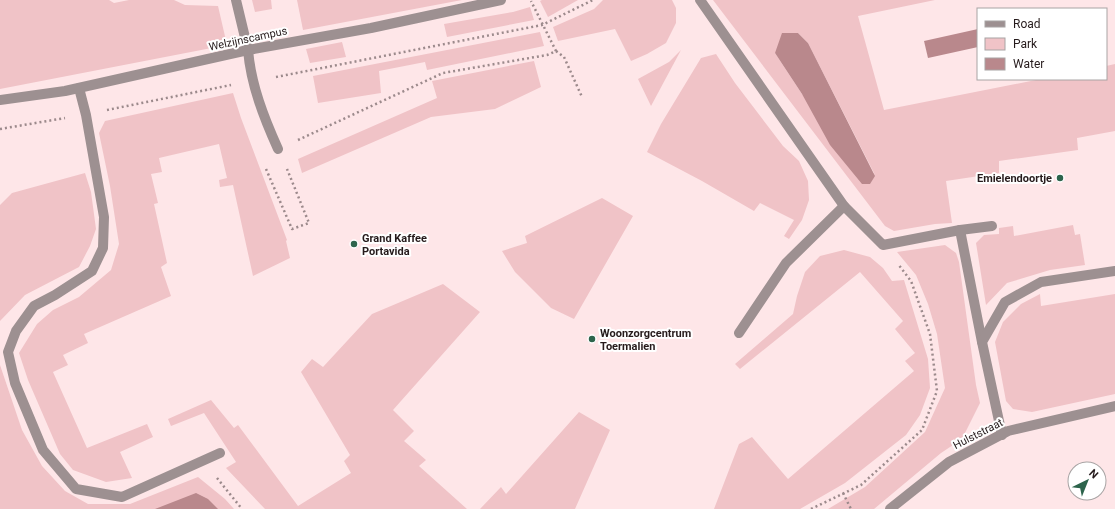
<svg xmlns="http://www.w3.org/2000/svg" width="1115" height="509" viewBox="0 0 1115 509" font-family="Roboto,sans-serif">
	<style>
		.green { fill: #f0c3c7; fill-rule: evenodd }
		.water { fill: #b9888c }
		.lines { fill: none; stroke-linecap: round; stroke-linejoin: round }
		.path { stroke: #9c8a8c; stroke-width: 2.5; stroke-dasharray: 2 3; stroke-linecap: butt }
		.lane { stroke: #9d9091; stroke-width: 10 }
		.street { stroke: #9d9091; stroke-width: 10 }
		.poi-dot { fill: #2d644c; stroke: #fff; stroke-width: 1.5 }
		.labels { text-anchor: middle; dominant-baseline: central; stroke-width: 4; stroke-linejoin: round; paint-order: stroke }
		.street-label { font-size: 11px; fill: #261b1c; stroke: #fff }
		.poi-label { font-size: 11px; font-weight: bold; fill: #261b1c; stroke: #fff; text-anchor: start }
	</style>
	<rect width="100%" height="100%" fill="#fee6e8"/>
	<!-- green -->
	<g class="green">
		<path d="M0,0h109l5,3 15,-3h45l11,5 33,1 9,39 -227,44z"/>
		<path d="M252,0h19l1,9 -17,3z"/>
		<path d="M297,0h165l-159,30z"/>
		<path d="M542,0h36l-30,17 -8,-16z"/>
		<path d="M603,0h69l4,8v15l-10,20 -19,11 -16,7 -16,-32 -57,12 -5,-14 41,-18z"/>
		<path d="M713,0h222l-77,16 26,94 157,-31h65v-13l9,-2v67l-38,7 1,12 -79,11v12l-53,8 6,42 -17,1 -41,7 -9,-5zM798,33l10,10 67,132 -73,-81 -27,-41z"/>
		<path d="M530,7l4,13 -87,17 -3,-13 69,-12z"/>
		<path d="M540,32l4,14 -117,24 -2,-8 -46,9 2,22 -63,10 -5,-27z"/>
		<path d="M342,42l4,15 -36,6 -4,-14z"/>
		<path d="M681,50l-30,56 -13,-27 31,-17z"/>
		<path d="M716,54l19,29 48,63 16,15 9,20 1,19 -7,20 -13,19 -5,-3 10,-16 -34,-17 -6,8 -52,-30 -55,-29 14,-28 40,-66z"/>
		<path d="M534,61l7,26 -46,22 -64,8 -129,56 -4,-14 139,-61 -5,-17z"/>
		<path d="M233,93l8,25 46,122 -1,1 4,17 -37,18 -20,-91 -13,2 -1,-7 8,-2 -8,-34 -60,14 3,14 -11,2 7,29 -4,1 13,59 -6,4 10,29 -87,38 4,9 -25,12 5,10 -15,7 34,76 60,-24 6,13 -33,15 12,26 -26,4 -33,-12 -13,-16 -32,-74 -9,-27 18,-29 16,-14 26,-13 32,-27 8,-26 -9,-58 -11,-53 6,-12z"/>
		<path d="M85,173l6,19 5,37 -6,17 -11,21 -54,28 -25,26v-116l12,-12z"/>
		<path d="M602,198l31,18 -59,103 -23,-11 -36,-36 -13,-21 25,-8 -2,-7z"/>
		<path d="M1073,225l2,10 5,-1 5,31 -35,5 -43,13 -21,22 -10,-62 8,-8 15,-1v-6l14,-2 1,10z"/>
		<path d="M945,245l11,8 3,9 17,123 4,18 -18,36 -21,14 -67,56h-46l37,-22 60,-55 20,-44 -8,-54 -9,-30 -12,-29 -19,-23z"/>
		<path d="M844,250l26,7 13,11 9,13 12,-1 24,79 2,29 -10,27 -14,20 -61,48 -45,26h-86l25,-65 13,-7 36,42 126,-108 -9,-10 10,-8 -20,-24 8,-8 -43,-49 -120,97 -5,-5 58,-50 4,-18 8,-24 15,-16z"/>
		<path d="M443,284l37,28 -87,98 21,21 -10,10 22,19 -7,6 48,43h-202l-39,-41 10,-6 -32,-49 -33,13 -3,-7 43,-19 23,28 4,-3 60,81 53,-33 -7,-12 6,-6 -49,-83 11,-13 11,8 49,-53z"/>
		<path d="M1040,294l1,12 74,-12v100l-83,18 -19,-3 -7,-8 -11,-59 8,-20 18,-18z"/>
		<path d="M0,365l22,65 20,36 23,25 23,13h42l68,-27 27,22 9,10h-234z"/>
		<path d="M579,412l31,18 -35,79h-95l21,-22 5,7z"/>
	</g>
	<!-- water -->
	<g class="water">
		<path d="M978,29v18l-50,11 -4,-17z"/>
		<path d="M782,33h16l10,10 67,133 -5,8h-8l-32,-39 -28,-51 -27,-41z"/>
		<path d="M196,493l12,6 10,10h-63z"/>
	</g>
	<g class="lines">
		<!-- path -->
		<g class="path">
			<path d="M556,51l8,6 18,40"/>
			<path d="M276,77l266,-52 51,-25"/>
			<path d="M107,110l124,-25"/>
			<path d="M0,129l65,-11"/>
			<path d="M298,140l145,-67 104,-18 9,-4 -25,-50"/>
			<path d="M266,169l26,60 17,-6 -22,-54"/>
			<path d="M217,478l25,31"/>
			<path d="M843,493l8,16"/>
			<path d="M811,509l50,-24 61,-55 15,-39 -7,-57 -19,-53 -13,-17"/>
		</g>
		<!-- lane -->
		<g class="lane">
			<path d="M700,0l144,206 39,39 77,-15 22,112"/>
			<path d="M248,50c3,35 16,68 30,99"/>
			<path d="M79,88l7,27 18,102 -1,31 -11,23 -37,24 -21,11 -18,25 -8,21 7,31 28,67 33,39 46,8 98,-44"/>
			<path d="M960,230l32,-4"/>
			<path d="M739,333l47,-70 58,-57"/>
			<path d="M1002,435l-20,-93 23,-40 36,-20 74,-11"/>
		</g>
		<!-- street -->
		<g class="street">
			<path d="M236,0l12,50"/>
			<path d="M0,100l65,-9 183,-41 123,-22 130,-28"/>
			<path d="M890,509l59,-47 59,-31 107,-25"/>
		</g>
	</g>
	<!-- markers -->
	<g class="poi-dot">
		<circle cx="1060" cy="178" r="4"/>
		<circle cx="354" cy="244" r="4"/>
		<circle cx="592" cy="339" r="4"/>
	</g>
	<g class="labels">
		<!-- street labels -->
		<g class="street-label">
			<text transform="translate(248 39) rotate(-12)">Welzijnscampus</text>
			<text transform="translate(978 434) rotate(-27)">Hulststraat</text>
		</g>
		<!-- poi labels -->
		<g class="poi-label">
			<text x="1052" y="178" text-anchor="end">Emielendoortje</text>
			<text x="362" y="238">Grand Kaffee<tspan x="362" dy="13">Portavida</tspan></text>
			<text x="600" y="333">Woonzorgcentrum<tspan x="600" dy="13">Toermalien</tspan></text>
		</g>
	</g>
	<!-- legend -->
	<rect x="977" y="8" width="130" height="72" fill="#ffffff" stroke="#a8a4a4"/>
	<rect x="985" y="21" width="20" height="6" fill="#9d9091" stroke="#a8a4a4"/>
	<text x="1013" y="28" font-size="12" fill="#261b1c">Road</text>
	<rect x="985" y="38" width="20" height="12" fill="#f0c3c7" stroke="#a8a4a4"/>
	<text x="1013" y="48" font-size="12" fill="#261b1c">Park</text>
	<rect x="985" y="58" width="20" height="12" fill="#b9888c" stroke="#a8a4a4"/>
	<text x="1013" y="68" font-size="12" fill="#261b1c">Water</text>
	<!-- north arrow -->
	<g transform="translate(1087 481) rotate(43)"><circle r="19" fill="#ffffff" stroke="#a8a4a4"/>
	<path d="M0-3L7 15L0 10L-7 15Z" fill="#2d644c"/>
	<text y="-6" font-size="11" font-weight="bold" text-anchor="middle" fill="#261b1c">N</text>
	</g>
</svg>
